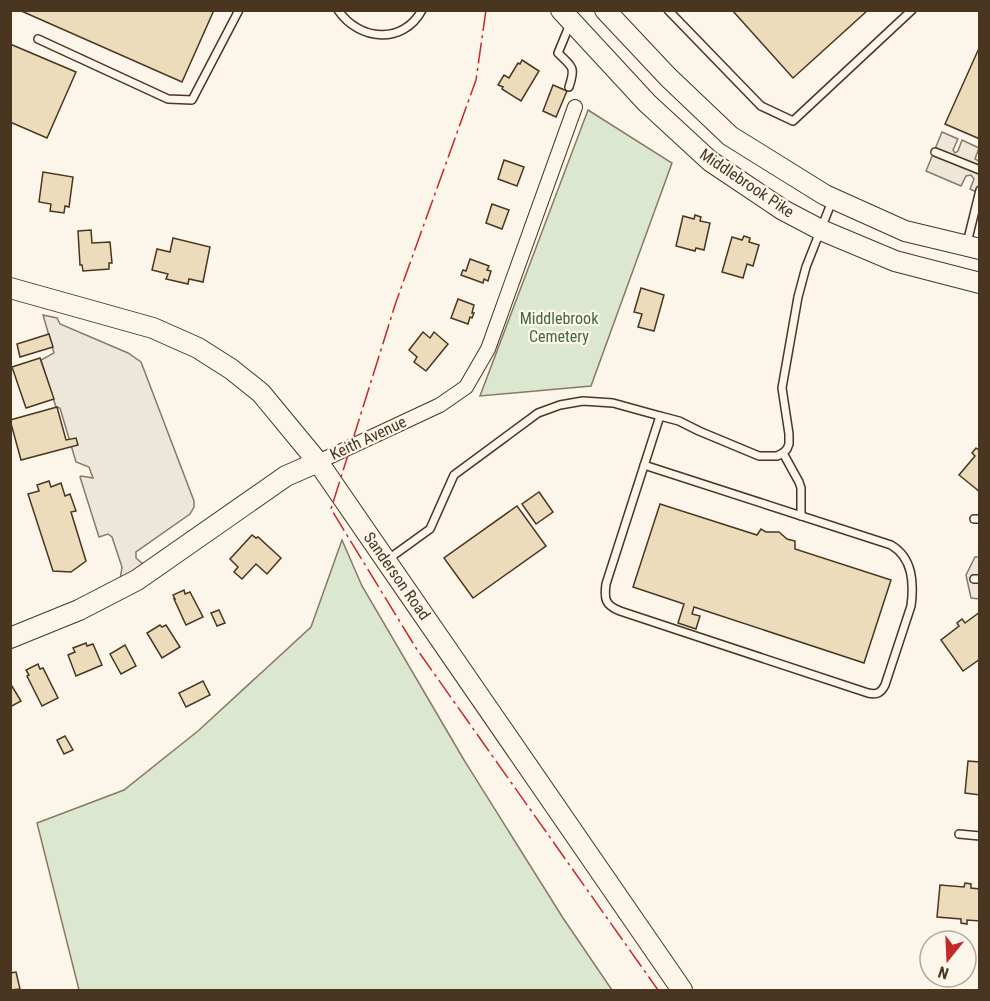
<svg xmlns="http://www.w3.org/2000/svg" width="990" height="1001" viewBox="0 0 990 1001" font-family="'Roboto Condensed',sans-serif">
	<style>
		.green { fill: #dce7d0; stroke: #887966; stroke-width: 1.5 }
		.parking { fill: #ede7d9; stroke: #887966; stroke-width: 1.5 }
		.building { fill: #ecdcbc; stroke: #4a3520; stroke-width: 1.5 }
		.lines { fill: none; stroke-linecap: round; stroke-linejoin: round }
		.lane-casing { stroke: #4a3520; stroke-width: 10 }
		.street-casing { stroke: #4a3520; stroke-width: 16 }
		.secondary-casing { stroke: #4a3520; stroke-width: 22 }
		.lane { stroke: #fbf6e9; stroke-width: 7 }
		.street { stroke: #fbf6e9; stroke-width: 14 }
		.secondary { stroke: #fbf6e9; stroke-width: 20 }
		.power { stroke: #c62828; stroke-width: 1.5; stroke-dasharray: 21 4.5 3 4.5; stroke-linecap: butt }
		.labels { text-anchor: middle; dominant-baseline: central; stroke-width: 4.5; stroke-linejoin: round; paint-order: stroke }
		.street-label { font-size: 16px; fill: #4a3520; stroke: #fbf6e9 }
		.park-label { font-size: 16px; fill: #436837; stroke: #fbf6e9 }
	</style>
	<rect width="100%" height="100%" fill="#fbf6e9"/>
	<!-- green -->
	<g class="green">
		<path d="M588,110l84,53 -81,223 -111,10z"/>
		<path d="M342,540l20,46 102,174 99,158 49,72h-533l-42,-167 87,-33 74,-59 113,-104z"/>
	</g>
	<!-- parking -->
	<g class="parking">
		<path d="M942,132l16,7 -5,11 2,3 3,-2 4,-11 17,8 -4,11 4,2v32l-9,-4 4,-10 -3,-4 -5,1 -5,10 -35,-15z"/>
		<path d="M43,315l14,3 3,6 68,29 13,9 53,139v6l-4,7 -54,38v6l8,7 -24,15 2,-13 -10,-30 -4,-3 -9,3 -19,-60 1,-1 12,2 -4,-11 -13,-5 -16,-54 -4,-1 -15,-47 13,-7z"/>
		<path d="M975,557h4v42l-8,-1 -5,-23z"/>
	</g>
	<!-- building -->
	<g class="building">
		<path d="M19,10h195l-32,72z"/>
		<path d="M732,10h136l-75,68z"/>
		<path d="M10,44l66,28 -29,66 -37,-16z"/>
		<path d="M980,46v93l-35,-15z"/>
		<path d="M522,60l17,11 -18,30 -19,-12 1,-2 -5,-2 6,-10 5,3 9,-15 2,1z"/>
		<path d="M553,85l14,6 -11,26 -13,-6z"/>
		<path d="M504,160l20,7 -7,19 -19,-7z"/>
		<path d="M43,172l30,5 -4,30 -4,-1 -1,7 -14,-2 1,-7 -12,-2z"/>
		<path d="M492,204l17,6 -7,19 -16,-6z"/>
		<path d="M695,215l6,2 -1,4 10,2 -6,27 -8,-2 -1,3 -19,-5 7,-30 11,3z"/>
		<path d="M91,230l1,13 18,-1 2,21h-3v6l-26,2 -1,-6h-2l-2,-34z"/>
		<path d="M744,236l6,2 -1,4 10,3 -6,21 -6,-2 -4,14 -21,-6 10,-35 10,3z"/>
		<path d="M173,238l37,9 -7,35 -14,-3 -1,5 -22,-5 2,-5 -16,-4 5,-21 13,3z"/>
		<path d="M470,259l19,7 -2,4 4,1 -3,10 -4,-2 -1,4 -22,-8 2,-5 3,1z"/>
		<path d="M641,288l23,7 -10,36 -16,-4 4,-13 -8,-2z"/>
		<path d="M458,299l16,6 -2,8h2l-2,5 -2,-1 -2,7 -17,-6z"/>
		<path d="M423,332l7,6 4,-6 14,12 -22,27 -12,-9 3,-5 -8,-7z"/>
		<path d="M49,334l4,13 -33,10 -3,-13z"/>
		<path d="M40,358l14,41 -28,9 -14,-41z"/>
		<path d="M57,407l9,33 10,-2 2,7 -57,15 -11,-40z"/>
		<path d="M976,448l4,3v41l-21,-17 16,-19 -3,-3z"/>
		<path d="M49,481l2,6 10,-4 4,13 5,-2 6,17 -5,1 15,49 -15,11 -18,-1 -25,-77 11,-3 -2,-6z"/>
		<path d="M539,492l14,20 -17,12 -14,-20z"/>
		<path d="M660,504l97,31 4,-6 5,3h13l8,7 8,2v8l96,31 -27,83 -170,-56 -2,7 8,2 -4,13 -18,-6 6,-19 -51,-17z"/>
		<path d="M517,506l29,40 -73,52 -29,-40z"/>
		<path d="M252,535l4,3 2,-1 23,21 -14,16 -11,-10 -14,15 -8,-7 4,-5 -8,-8z"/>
		<path d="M184,590l1,4 5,-2 13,25 -17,8 -12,-26h1l-2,-4z"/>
		<path d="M219,610l6,13 -8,3 -6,-13z"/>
		<path d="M980,612v47l-17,12 -22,-31 18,-14 -2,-3 5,-4 3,4z"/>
		<path d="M160,625l2,2 4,-2 14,22 -18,11 -15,-25z"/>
		<path d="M86,643l1,3 6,-2 9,21 -26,11 -8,-21 7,-3 -2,-4z"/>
		<path d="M125,645l11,21 -15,8 -11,-20z"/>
		<path d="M38,664l2,5 3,-1 15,30 -16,8 -15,-30 2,-1 -3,-5z"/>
		<path d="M203,681l7,14 -24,12 -7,-14z"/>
		<path d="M10,683l11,18 -11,6z"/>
		<path d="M65,736l8,14 -9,4 -7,-14z"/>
		<path d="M968,761l12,1v33l-15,-2z"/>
		<path d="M965,883l6,1v4l9,1v32l-13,-1v4l-6,-1v-4l-24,-2 3,-32 24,2z"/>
		<path d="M16,972l4,17 -10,1v-17z"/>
	</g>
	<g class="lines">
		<!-- lane casing -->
		<g class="lane-casing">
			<g id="lane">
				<path d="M338,10c21,31 65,35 84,0"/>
				<path d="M668,10l93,96 32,15 119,-111"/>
				<path d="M38,39l130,60 24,1 47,-90"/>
				<path d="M569,87c7,-21 3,-20 -11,-34l12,-29"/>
				<path d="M935,152l45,18"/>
				<path d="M967,243l13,-53"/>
				<path d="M783,453l16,29 2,6v28"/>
				<path d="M644,465l247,80c22,13 23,38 20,61l-26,79c-4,8 -8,10 -17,8l-248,-82c-15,-6 -16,-12 -14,-27l54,-168 19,5 20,10 60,25h18l6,-3 4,-4 2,-5v-10l-7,-46 16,-91 8,-30 26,-66"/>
				<path d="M974,519h6"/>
				<path d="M387,560l43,-31 24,-54 84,-62 22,-8 23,-4 30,2 47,13"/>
				<path d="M974,579h6"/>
				<path d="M959,834l21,2"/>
			</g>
		</g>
		<!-- street casing -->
		<g class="street-casing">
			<path id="street" d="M318,462l122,-57 26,-18 22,-38 87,-242"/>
		</g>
		<!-- secondary casing -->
		<g class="secondary-casing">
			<g id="secondary">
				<path d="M561,10l86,93 63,58 73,49 38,20 74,31 85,22"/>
				<path d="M605,10l63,67 62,59 95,59 80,36 75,18"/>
				<path d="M10,288l143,40 45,20 33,21 30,24 57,69 364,528"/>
				<path d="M10,638l69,-28 58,-30 149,-104 32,-14"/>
			</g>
		</g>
		<!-- lane -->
		<use href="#lane" class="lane"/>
		<!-- street -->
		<use href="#street" class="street"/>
		<!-- secondary -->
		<use href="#secondary" class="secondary"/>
		<!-- power -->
		<path class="power" d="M486,10l-10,70 -80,222 -65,207 85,139 242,342"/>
	</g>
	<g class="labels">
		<!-- street labels -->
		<g class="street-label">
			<text transform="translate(747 183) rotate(34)">Middlebrook Pike</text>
			<text transform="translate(368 438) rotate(-25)">Keith Avenue</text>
			<text transform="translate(397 576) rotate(55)">Sanderson Road</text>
		</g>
		<!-- park labels -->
		<g class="park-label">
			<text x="559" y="318">Middlebrook<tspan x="559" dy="18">Cemetery</tspan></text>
		</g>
	</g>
	<!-- border -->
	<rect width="990" height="1001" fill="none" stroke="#4a3520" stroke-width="24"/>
	<!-- north arrow -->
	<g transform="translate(948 959) rotate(198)"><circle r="28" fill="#fbf6e9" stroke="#b4a999" stroke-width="1.5"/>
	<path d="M0-4.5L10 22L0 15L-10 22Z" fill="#c62828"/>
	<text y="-9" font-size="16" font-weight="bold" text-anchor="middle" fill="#4a3520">N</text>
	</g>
</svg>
